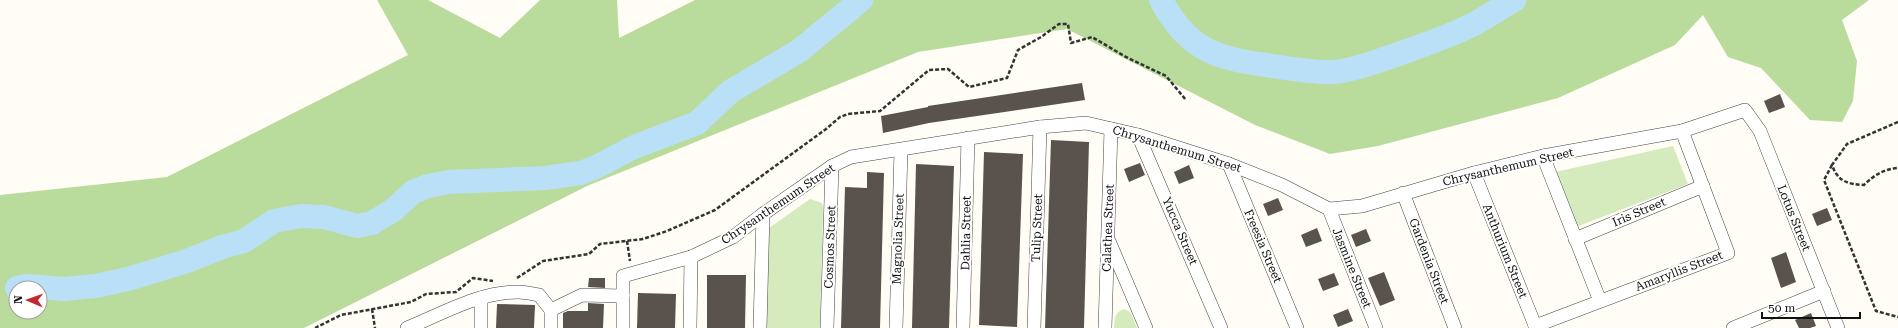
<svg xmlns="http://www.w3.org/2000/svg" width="1898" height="328" viewBox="0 0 1898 328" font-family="'Roboto Serif',serif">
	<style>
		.green { fill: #d5ebbd }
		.forest { fill: #b9dc9c; fill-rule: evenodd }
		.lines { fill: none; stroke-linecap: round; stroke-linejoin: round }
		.river { stroke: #b9e0f7; stroke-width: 24 }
		.building { fill: #5a524d }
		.minor-casing { stroke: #444; stroke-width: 14 }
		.path { stroke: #333; stroke-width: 2.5; stroke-dasharray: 4 2; stroke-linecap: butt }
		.minor { stroke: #fff; stroke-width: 13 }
		.labels { text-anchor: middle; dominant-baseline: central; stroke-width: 4; stroke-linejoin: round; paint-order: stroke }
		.street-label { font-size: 12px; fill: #111; stroke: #fff }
	</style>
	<rect width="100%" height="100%" fill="#fffdf5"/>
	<!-- green -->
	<g class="green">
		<path d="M1673,146l15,38 -112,43 -21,-55z"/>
		<path d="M810,199l12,4 1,5 -3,120h-55l4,-100z"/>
		<path d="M1125,309l6,4 6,15h-23c1,-10 0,-16 11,-19z"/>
	</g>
	<!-- forest -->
	<path class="forest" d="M377,0h51l72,38 40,-38h77l2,38 76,-38h1174l-27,20 15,41 -4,40 -11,21 -32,-2 -49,-52 -33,-11 -25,-42 -28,30 -117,53 -180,48 -48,8 -75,-29 -188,-96 -149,23 -331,134 -283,142h-304v-133l167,-18 241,-122zM16,288h24v24h-24z"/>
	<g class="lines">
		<!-- river -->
		<g class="river">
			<path d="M1161,0c26,48 52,58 105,65 23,3 45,8 69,7 19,-2 37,-9 55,-15 28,-10 56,-19 82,-32 15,-8 28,-17 42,-25"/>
			<path d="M17,288l9,-2 38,3 32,-3 32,-7 59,-18 35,-14 22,-6 30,-20 27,-5 23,1 33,9 15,-3 20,-12 21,-19 15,-6 21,-4 96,-4 36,-5 17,-7 36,-19 63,-24 34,-32 68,-40 62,-51"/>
		</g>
	</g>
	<!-- building -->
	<g class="building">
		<path d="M1082,83l3,17 -156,23 -46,10 -2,-17 47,-9v-1z"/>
		<path d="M1780,94l5,13 -16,6 -5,-12z"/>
		<path d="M1051,140l38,2 -5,186h-39z"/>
		<path d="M984,152l39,2 -6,173 -38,-2z"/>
		<path d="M1140,163l5,12 -16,7 -5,-13z"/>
		<path d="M916,164l38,2 -5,162h-37z"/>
		<path d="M1189,165l5,13 -15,6 -5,-12z"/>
		<path d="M867,172l17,1 -4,155h-39l4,-141 22,1z"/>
		<path d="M1278,198l5,12 -15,6 -5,-12z"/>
		<path d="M1827,208l5,12 -15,6 -5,-12z"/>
		<path d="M1317,228l5,13 -16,6 -5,-12z"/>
		<path d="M1366,229l5,12 -15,6 -5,-12z"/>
		<path d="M1786,252l10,30 -15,6 -10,-30z"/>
		<path d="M1384,272l11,28 -15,6 -12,-28z"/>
		<path d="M1334,273l5,12 -16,6 -5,-12z"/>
		<path d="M707,275h39l-1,53h-38z"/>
		<path d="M589,278h16v10l-17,-1z"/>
		<path d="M638,293l38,1 -1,34h-38z"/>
		<path d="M588,303l16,1 -1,24h-40v-15l5,-2h20z"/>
		<path d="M497,304l38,1 -1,23h-38z"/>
		<path d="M1348,309l5,12 -15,6 -5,-12z"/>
		<path d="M1811,313l5,13 -6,2h-11l-4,-8z"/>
	</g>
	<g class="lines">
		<!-- minor casing -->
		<g class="minor-casing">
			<g id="minor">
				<path d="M1138,135l83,193"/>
				<path d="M1543,156l57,145"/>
				<path d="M1229,164l68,164"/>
				<path d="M1474,173l62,155"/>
				<path d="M1403,193l52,135"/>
				<path d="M1329,209l47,119"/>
				<path d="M1575,239l128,-53"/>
				<path d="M1109,241l37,87"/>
				<path d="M481,298v30"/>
				<path d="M551,310l31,-15 41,1"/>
				<path d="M1535,326l193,-73 -46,-122"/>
				<path d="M407,328c35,-14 71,-36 111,-36 7,0 15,2 21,3l12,15"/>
				<path d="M551,328v-18"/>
				<path d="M623,328v-52l68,-19 42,-20 30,-23 69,-48 19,-9 189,-30 46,-4 52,12 91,29 53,21 47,24 33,-3 112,-33 69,-17 139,-25 63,-21 15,21 78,197"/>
				<path d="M690,328l1,-71"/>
				<path d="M760,328l3,-114"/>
				<path d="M827,328l5,-162"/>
				<path d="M896,328l5,-178"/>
				<path d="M963,328l5,-190"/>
				<path d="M1034,328l6,-201"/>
				<path d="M1105,328l6,-199"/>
				<path d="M1733,328l91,-37"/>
			</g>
		</g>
		<!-- path -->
		<g class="path">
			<path d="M1898,122l-51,22 -15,21c6,17 16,19 32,20 10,-10 20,-16 34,-17"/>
			<path d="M1832,165l-8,15 52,131 22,6"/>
			<path d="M627,241l3,20"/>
			<path d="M517,278l26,-17 46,-7 11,-10 43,-5 24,-8 48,-21 111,-81 14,-12 8,-3 32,-3 49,-41 19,-1 21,18 38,-9 11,-28 23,-13 18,-13h9l3,19 21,-6 34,20 40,19 20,24"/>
			<path d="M372,309l3,19"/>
			<path d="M315,328l26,-13 70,-13 15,-8 30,-2 17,-14 20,3"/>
		</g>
		<!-- minor -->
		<use href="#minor" class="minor"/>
	</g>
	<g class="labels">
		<!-- street labels -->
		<g class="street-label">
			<text transform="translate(1177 149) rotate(17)">Chrysanthemum Street</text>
			<text transform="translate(1508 167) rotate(-13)">Chrysanthemum Street</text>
			<text transform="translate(778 204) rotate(-34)">Chrysanthemum Street</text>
			<text transform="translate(1639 212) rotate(-23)">Iris Street</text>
			<text transform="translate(1794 218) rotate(68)">Lotus Street</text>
			<text transform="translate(1037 228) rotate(-88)">Tulip Street</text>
			<text transform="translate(1108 228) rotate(-88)">Calathea Street</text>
			<text transform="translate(1180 231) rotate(67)">Yucca Street</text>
			<text transform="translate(966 233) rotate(-89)">Dahlia Street</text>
			<text transform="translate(898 239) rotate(-88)">Magnolia Street</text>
			<text transform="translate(1263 246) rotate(67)">Freesia Street</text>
			<text transform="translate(830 247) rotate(-88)">Cosmos Street</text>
			<text transform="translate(1505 251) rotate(68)">Anthurium Street</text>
			<text transform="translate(1429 261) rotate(69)">Gardenia Street</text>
			<text transform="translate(1352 268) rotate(68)">Jasmine Street</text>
			<text transform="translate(1679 271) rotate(-21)">Amaryllis Street</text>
		</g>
	</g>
	<!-- north arrow -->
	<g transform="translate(28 300) rotate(272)"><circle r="19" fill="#ffffff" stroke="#a0a0a0"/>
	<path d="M0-3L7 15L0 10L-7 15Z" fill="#c4262e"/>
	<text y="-6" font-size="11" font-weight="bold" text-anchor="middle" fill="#111111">N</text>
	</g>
	<!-- scale -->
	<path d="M1762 312v6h98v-6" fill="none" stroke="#111111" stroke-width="2"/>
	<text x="1768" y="312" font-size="12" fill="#111111" stroke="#ffffff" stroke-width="3" paint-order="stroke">50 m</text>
</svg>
